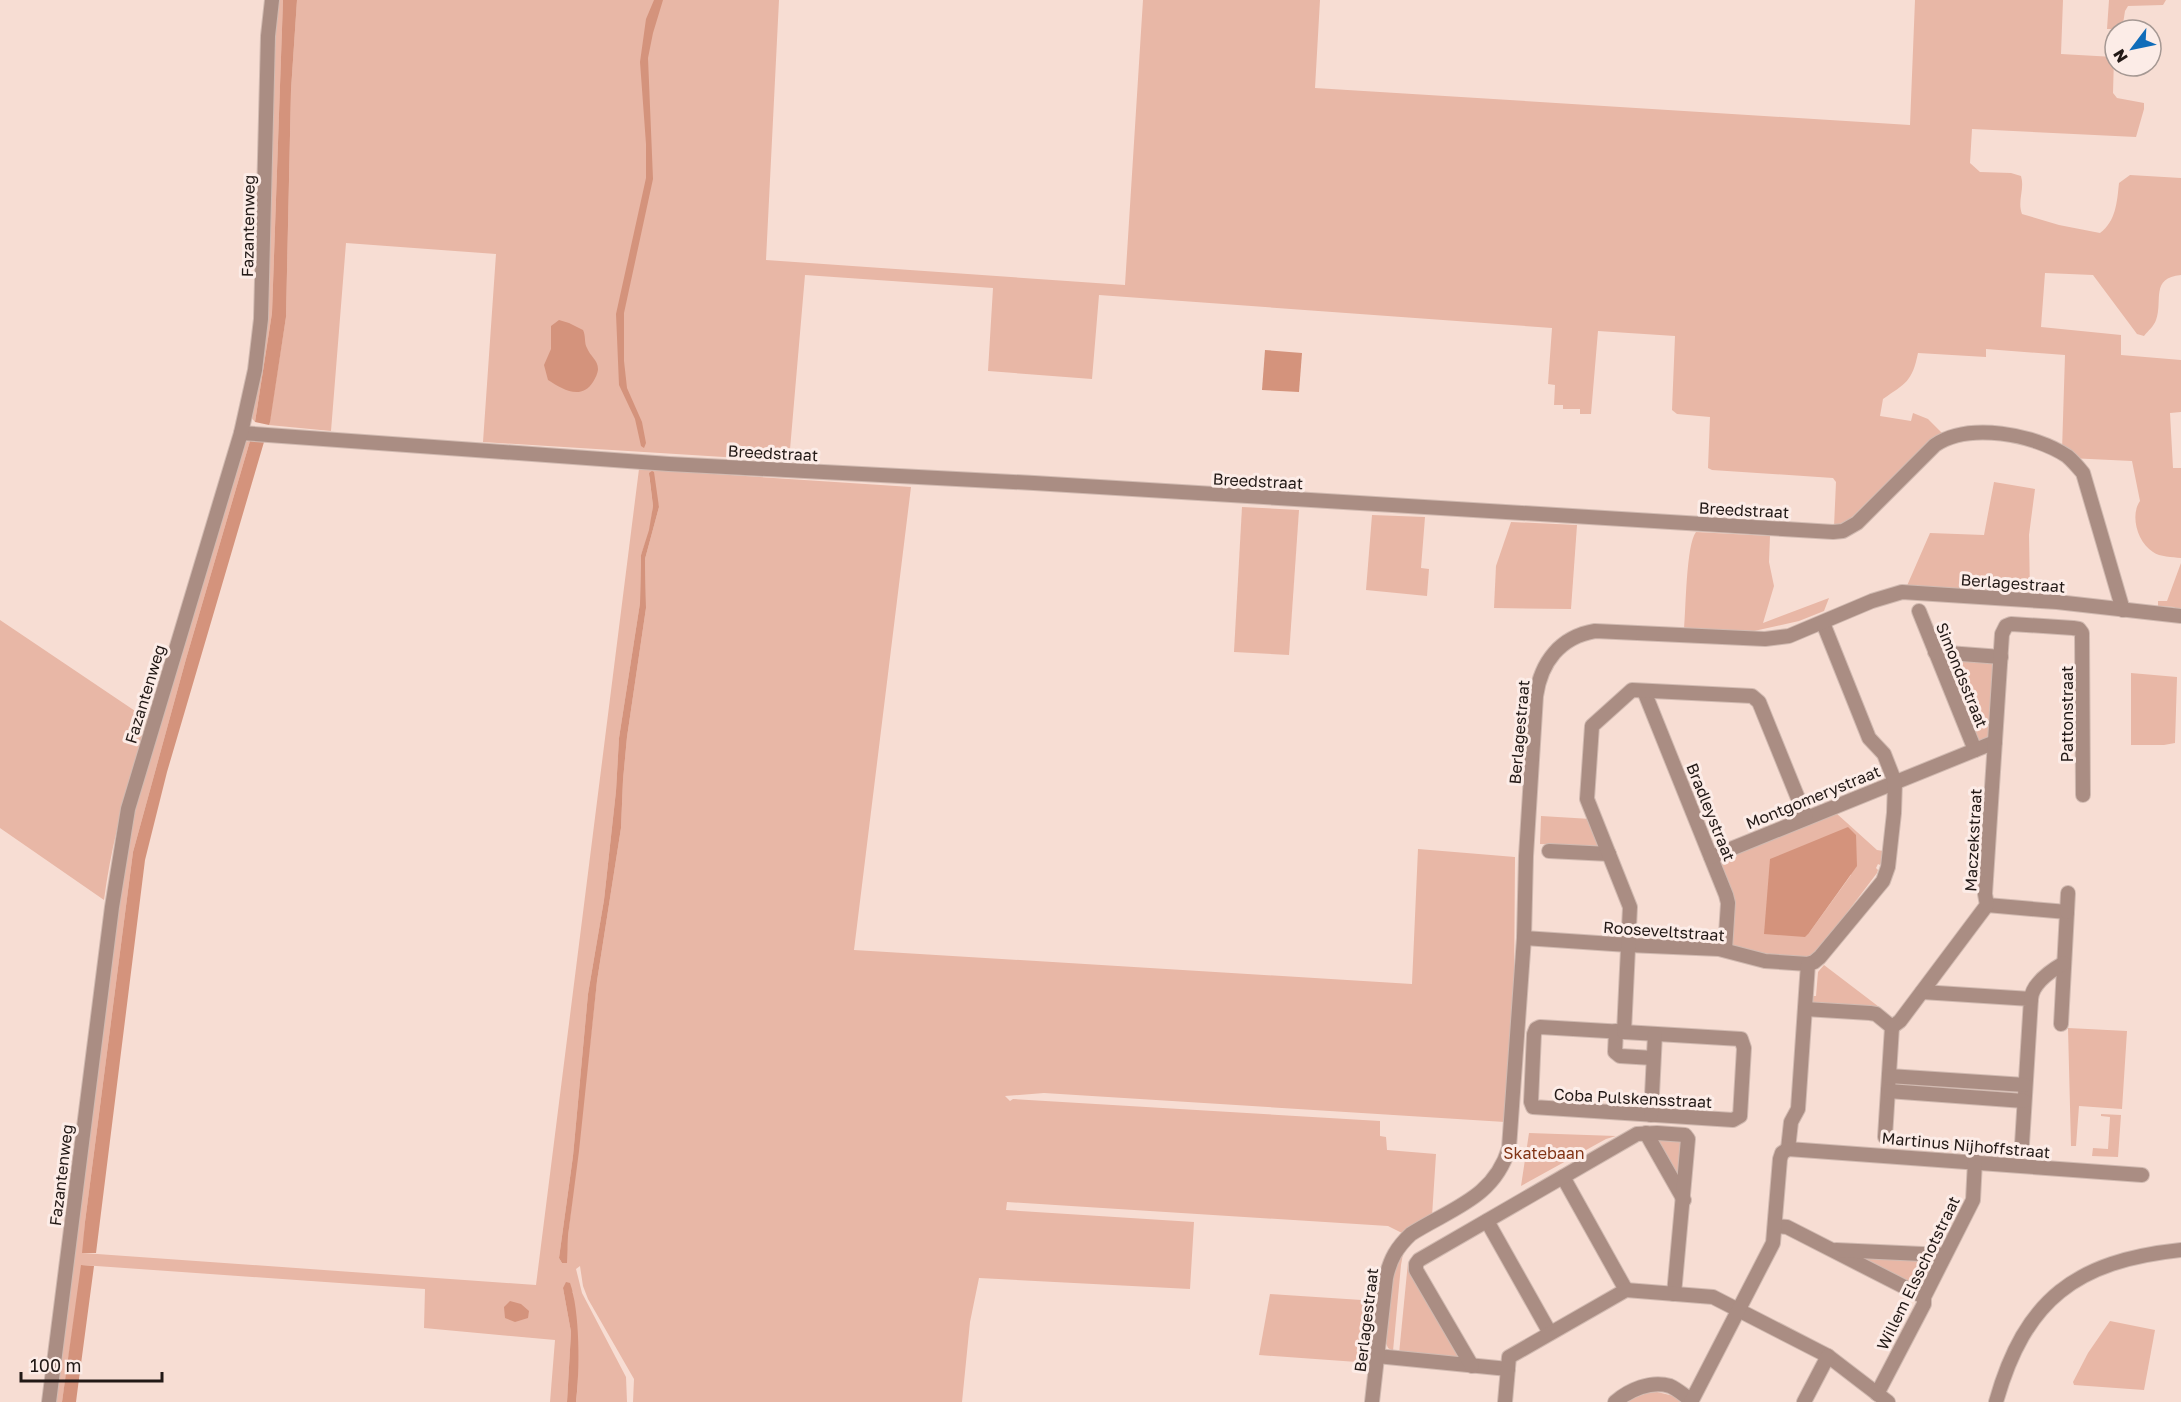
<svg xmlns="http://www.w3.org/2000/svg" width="2181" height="1402" viewBox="0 0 2181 1402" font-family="'Golos Text',sans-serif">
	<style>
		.green { fill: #e8b7a6; fill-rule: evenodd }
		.water { fill: #d4937c }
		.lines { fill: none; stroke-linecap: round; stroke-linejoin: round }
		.minor-casing { stroke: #d1bab1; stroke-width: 16 }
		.minor { stroke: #aa8d83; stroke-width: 14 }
		.labels { text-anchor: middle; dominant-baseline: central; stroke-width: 6; stroke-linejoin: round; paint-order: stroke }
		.street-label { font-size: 16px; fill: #221916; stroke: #fcece7 }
		.park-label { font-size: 16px; fill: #823415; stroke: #fcece7 }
	</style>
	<rect width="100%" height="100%" fill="#f7ddd3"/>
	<!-- green -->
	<g class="green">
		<path d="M275,0h8l-11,313 -17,109 -4,-5z"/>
		<path d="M297,0h482l-13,260 359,25 18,-285h177l-5,88 595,37 5,-125h148l-2,54 53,3 -1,36 4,5 27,5v6l-8,28 -164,-8 -2,34 10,9 31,1 10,3c4,13 -4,25 1,38l37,11 41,8c16,-12 17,-31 19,-50l11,-8 51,3v97c-31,3 -18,25 -25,45 -2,6 -8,11 -12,16l-7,-2 -44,-59 -48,-2 -4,54 80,8v20l60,5v52l-11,1 3,55h8v90c-9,-1 -21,-1 -28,-6 -16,-10 -23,-37 -13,-51l-8,-40 -63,-3 -7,-7 3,-96 -79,-6v8l-68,-4c-6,29 -12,30 -35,46l-3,17 31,5 2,-8 15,6 15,15 -49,42 -47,46 -13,5 2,-45 -3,-4 -121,-8 -4,-2 2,-51 -33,-3 -5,-4 3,-74 -77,-5 -7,83h-11v-5h-17v-4h-9l1,-20 -7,-1 4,-56 -453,-33 -7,84 -104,-8 5,-83 -188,-13 -16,186 -306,-19 13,-188 -150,-11 -15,188 -62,-6 17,-108 5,-227z"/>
		<path d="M2109,0h57l-3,5 -35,1 -3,5 -2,13 -6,2v3h-10z"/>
		<path d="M250,441l-64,218 -53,193 -48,370 -2,31 453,32 103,-816 272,18 -57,463 558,34 6,-135 97,8 -1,133 -9,132 -461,-29 -39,3 5,5 3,-2 367,22v15l6,1 1,13 49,4 -4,62 -30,17 -14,-7 -381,-24 -1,8 188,12 -4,67 -211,-11 -9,44 -8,80h-329l1,-23 -46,-80 -5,-13 -3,-20 -4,3 6,24 44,84 1,25h-51c5,-37 -1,-73 -3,-110l-10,-4 8,44 -4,70h-17l5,-62 -131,-12 1,-39 -343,-24 -20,137h-10l64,-498 21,-107 108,-355zM649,474l10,33 -14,52 1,49 -19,129 -4,43 -2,48 -24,153 -29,255 -2,27h-4l-3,-5 14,-102 15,-162 16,-94 12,-109 3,-53 21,-135 1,-48 9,-25 3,-24z"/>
		<path d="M1994,482l41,7 -6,46 1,61 -124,-8 24,-55 54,2z"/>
		<path d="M1242,507l57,3 -10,145 -55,-3z"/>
		<path d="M1372,515l53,2 -4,51 8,1 -2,27 -61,-6z"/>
		<path d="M1511,522l66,3 -6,84 -77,-1 2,-42z"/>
		<path d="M1696,532l74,4 -1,26 5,24 -11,37 66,-25 -5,13 -25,10 -45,10 -70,-2c2,-20 2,-84 12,-97z"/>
		<path d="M2181,563v49h-3l-4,-5 -16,-1v-5h9z"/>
		<path d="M0,620l147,99c-17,60 -35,119 -43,181l-104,-72z"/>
		<path d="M1946,659l48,3 -2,74 -9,7 -6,-2 -8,-14 7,-3 -21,-52 -7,3 -3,-11z"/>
		<path d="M2131,673l46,4 -2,66 -11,2h-33z"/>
		<path d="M1836,813l41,37 6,1 1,6 -4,8 -2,-1 -2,4 2,2 -1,3 -62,82 -5,2 -44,-2 -34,-10 -13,-85zM1848,827l3,48 -42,58z"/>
		<path d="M1541,816l50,3 10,27 -61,-2z"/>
		<path d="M1824,965l63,48 -2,3 -72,-11 -4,-9h7l2,-24z"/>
		<path d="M2068,1028l59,3 -5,78 -43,-3 -3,40h-5z"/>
		<path d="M2101,1114l20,1 -3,42 -26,-1 1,-8 15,1 2,-32 -9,-1z"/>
		<path d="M1529,1133l87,3 -10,3 -85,47z"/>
		<path d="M1655,1137l28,3 -3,39z"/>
		<path d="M1409,1244l-6,10 -2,11 -8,86 -5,-3 -2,-5 5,-60 4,-20z"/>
		<path d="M1860,1256l73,2 3,5 -15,25 -6,-1 1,-2z"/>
		<path d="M1408,1262l6,9 48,87 -63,-4z"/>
		<path d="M1270,1294l107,7 -6,62 -112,-8z"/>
		<path d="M2110,1321l45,9 -11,60 -70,-5 -1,-3 15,-29z"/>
		<path d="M1657,1392l17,4 10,6h-60l23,-9z"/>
	</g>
	<!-- water -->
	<g class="water">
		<path d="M283,0h14l-6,90 -5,227 -16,105 -1,3 -14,-3 17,-109z"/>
		<path d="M654,0h9l-10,33 -5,25 5,121 -29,134v48l3,27 15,34 4,21 -2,5 -3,-2 -6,-27 -16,-34 -3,-71 30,-136v-34l-6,-82 6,-43z"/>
		<path d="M559,320l10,3 14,7c3,6 1,13 4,18 3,8 11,12 11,21 0,4 -3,10 -5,13 -12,19 -31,7 -45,-2l-4,-15 7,-16v-23z"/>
		<path d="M1265,350l37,3 -3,39 -37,-2z"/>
		<path d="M250,441l14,1 -97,330 -22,88 -49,393h-14l3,-31 48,-370 53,-193z"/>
		<path d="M652,471l2,1 5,35 -14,52 1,49 -19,129 -4,43 -2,48 -24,153 -18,170 -11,85 -1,27h-5l-3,-5 14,-102 15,-162 16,-94 12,-109 3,-53 21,-135 1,-48 8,-25 4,-24 -4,-33z"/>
		<path d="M1848,827l8,8 1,31 -48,67 -4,4 -41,-3 6,-75z"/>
		<path d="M81,1265l13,1 -17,128 -1,8h-14z"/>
		<path d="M566,1282l4,1c10,28 10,89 6,119h-9l4,-70 -8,-44z"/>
		<path d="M510,1301l11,3 8,7 -1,7 -13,4 -10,-4 -1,-11z"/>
	</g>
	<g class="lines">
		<!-- minor casing -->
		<g class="minor-casing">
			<g id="minor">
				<path d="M241,433l428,31 365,19 799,49 10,-1 14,-8 78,-78c34,-23 99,-11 132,11 6,5 11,11 16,17l40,137"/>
				<path d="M1919,611l56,139"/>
				<path d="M1935,652l66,5"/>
				<path d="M1644,691l82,204 2,8 -3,47"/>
				<path d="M1549,851l60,3"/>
				<path d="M1711,857l284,-115"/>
				<path d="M1987,905l80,7 -6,112"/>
				<path d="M2067,912l1,-19"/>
				<path d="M1524,938l104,7 91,4 46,12 43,3 6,-2 6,-5 63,-76 5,-14 6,-54 1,-31 -11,-28 -15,-16 -46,-115"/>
				<path d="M1922,992l109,7 -9,145"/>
				<path d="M2031,999c1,-16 21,-29 33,-36"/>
				<path d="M1805,1009l65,4 6,1 16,13 -7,110"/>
				<path d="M1540,1027l201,12 3,9 -4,68 -7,4 -200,-13 -2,-5 3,-68 2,-5z"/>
				<path d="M1892,1027l8,-6 87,-116 -2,-11 17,-260 4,-8 5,-2 62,4 6,1 3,4 1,162"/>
				<path d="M1616,1031l-1,21 5,4 33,2"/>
				<path d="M1624,1032l6,-125 -43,-108 5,-73 40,-36 120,6 7,6 47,116"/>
				<path d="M1889,1076l136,9"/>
				<path d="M1888,1091l136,10"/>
				<path d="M1651,1115l4,-81"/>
				<path d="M1646,1133l38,67"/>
				<path d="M1788,1149l354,26"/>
				<path d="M1788,1149l3,-27 7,-13 10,-145"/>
				<path d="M1563,1177l63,113"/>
				<path d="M1487,1221l63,112"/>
				<path d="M1775,1226l12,1 137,70"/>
				<path d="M1836,1250l108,5"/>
				<path d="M1377,1356l131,13"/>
				<path d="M1472,1366l-56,-96v-6l3,-4 218,-126 20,-1 28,2 3,4 -14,155"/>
				<path d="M1877,1394l47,-90v-7l49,-97 2,-39"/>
				<path d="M49,1402l63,-495 16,-98 113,-376 14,-63 6,-51 7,-283 4,-36"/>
				<path d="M1372,1402l14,-124c4,-19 11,-31 25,-44 41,-26 83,-36 98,-86l15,-210 2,-82 10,-160c5,-34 24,-59 59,-65l170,8 24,-3 83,-35 30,-9 155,10 124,14"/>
				<path d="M1505,1402l4,-45 117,-67 87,7 115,59 60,46"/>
				<path d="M1615,1402c14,-12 36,-22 55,-16 7,3 15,10 21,14"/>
				<path d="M1691,1402l82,-159 7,-84 2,-6 6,-4"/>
				<path d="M1804,1402l24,-46"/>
				<path d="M1996,1402c29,-103 80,-141 185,-152"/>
			</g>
		</g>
		<!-- minor -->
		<use href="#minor" class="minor"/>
	</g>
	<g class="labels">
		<!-- street labels -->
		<g class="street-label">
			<text transform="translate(248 226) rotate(-89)">Fazantenweg</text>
			<text transform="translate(773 453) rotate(3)">Breedstraat</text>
			<text transform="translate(1258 481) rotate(3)">Breedstraat</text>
			<text transform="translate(1744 510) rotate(3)">Breedstraat</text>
			<text transform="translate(2013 583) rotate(4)">Berlagestraat</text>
			<text transform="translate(1962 675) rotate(68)">Simondsstraat</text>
			<text transform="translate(145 694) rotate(-73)">Fazantenweg</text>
			<text transform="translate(2067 714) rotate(-90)">Pattonstraat</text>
			<text transform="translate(1519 732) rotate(-85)">Berlagestraat</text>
			<text transform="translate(1813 797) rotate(-22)">Montgomerystraat</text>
			<text transform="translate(1711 812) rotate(68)">Bradleystraat</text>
			<text transform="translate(1973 840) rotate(-87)">Maczekstraat</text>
			<text transform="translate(1664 931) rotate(4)">Rooseveltstraat</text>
			<text transform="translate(1633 1098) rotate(3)">Coba Pulskensstraat</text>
			<text transform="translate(1966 1145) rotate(5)">Martinus Nijhoffstraat</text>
			<text transform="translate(61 1175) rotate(-83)">Fazantenweg</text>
			<text transform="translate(1918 1273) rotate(-64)">Willem Elsschotstraat</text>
			<text transform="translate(1366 1320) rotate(-83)">Berlagestraat</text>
		</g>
		<!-- park labels -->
		<g class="park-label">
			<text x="1544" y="1153">Skatebaan</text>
		</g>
	</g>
	<!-- north arrow -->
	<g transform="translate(2133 48) rotate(238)"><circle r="28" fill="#fcece7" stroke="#a59893" stroke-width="1.5"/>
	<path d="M0-4.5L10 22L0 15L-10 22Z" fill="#106cb9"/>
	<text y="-9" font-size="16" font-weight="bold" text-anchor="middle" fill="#221916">N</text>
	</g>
	<!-- scale -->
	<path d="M21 1372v9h141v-9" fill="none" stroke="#221916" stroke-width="3"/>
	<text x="30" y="1372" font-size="18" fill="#221916" stroke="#fcece7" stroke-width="4.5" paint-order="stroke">100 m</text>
</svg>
